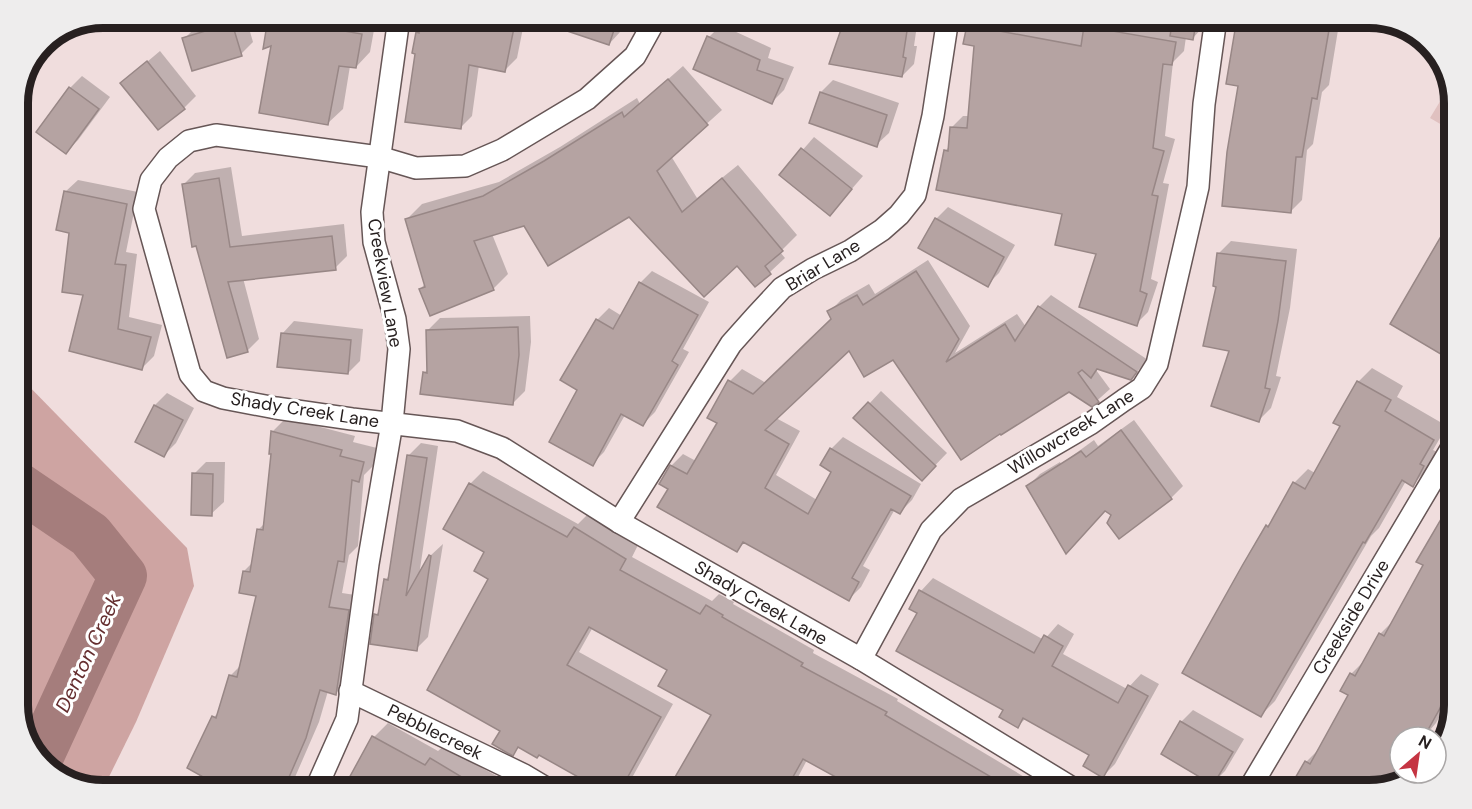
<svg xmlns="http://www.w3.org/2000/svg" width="1472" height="809" viewBox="0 0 1472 809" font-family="'DM Sans',sans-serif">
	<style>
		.green { fill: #e0c1c0 }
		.forest { fill: #cea4a2 }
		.shadow { fill: #0003 }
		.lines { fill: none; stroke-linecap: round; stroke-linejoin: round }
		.river { stroke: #a57d7c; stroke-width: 48 }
		.building { fill: #b5a3a2; stroke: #988786; stroke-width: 1.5 }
		.street-casing { stroke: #665656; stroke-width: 24 }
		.street { stroke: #fff; stroke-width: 21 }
		.labels { text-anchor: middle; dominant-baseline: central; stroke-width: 6; stroke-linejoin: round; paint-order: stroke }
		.street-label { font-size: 18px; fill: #272020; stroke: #fff }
		.water-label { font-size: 20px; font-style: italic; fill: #652e2f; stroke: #fff }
		.rim { fill: none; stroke: #272020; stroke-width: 8 }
	</style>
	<rect width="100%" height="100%" fill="#f0dddd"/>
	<!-- green -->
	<path class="green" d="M1450,85l4,13v34l-24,-14z"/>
	<!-- forest -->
	<path class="forest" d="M18,375l169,173 7,38 -58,136 -34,69 -41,-11 -31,-32 -12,-37z"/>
	<!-- shadow -->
	<g class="shadow">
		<path d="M224,18h22l7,24 -12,12 -57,-15 12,-12z"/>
		<path d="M373,18l3,1 -6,33 -14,15 -6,-1 -7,43 -15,14 -55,-79 -4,-25z"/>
		<path d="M426,18h99l-8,40 -12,12 -26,-5 -7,51 -12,12 -44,-75 1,-20 8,-8z"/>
		<path d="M534,18h91l-4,13 -12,13z"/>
		<path d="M737,18h77l-8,9z"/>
		<path d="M846,18h72l-4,28h3l-3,18 -12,12z"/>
		<path d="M976,18h230l-2,8 -12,13 -6,-2 -2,14 -11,11 -8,74 10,3 -12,44 6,1 -18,95 7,3 -10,30 -12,12 -38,-72 -34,-40 -119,-61 5,-5 1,-18 12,-12h6l6,-71 -7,-20z"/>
		<path d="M1238,18h102l-11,67 -7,7 -9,52 -6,6 -5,50 -12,12 -50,-127z"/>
		<path d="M721,25l50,23 -3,10 26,9 -10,23 -12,12 -63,-65z"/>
		<path d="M160,51l36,45 -12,12 -62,-25z"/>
		<path d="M683,66l39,44 -51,46 26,42 41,-33 59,70 -17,17 5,6 -15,14 -15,13 -18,-22 -108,-48 -104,9 -33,10 16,40 -15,15h-73l5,-5 -18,-65 15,-15 77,-22 61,-35 77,-49 3,6z"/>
		<path d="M82,76l28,21 -32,43 -12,12 4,-64z"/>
		<path d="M833,80l66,23 -10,30 -13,12 -55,-53z"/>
		<path d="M814,137l49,39 -33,38 -49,-39z"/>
		<path d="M231,167l11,69 102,-12 3,32 -12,12 -92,10 16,61 -12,12 -64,-166 12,-12z"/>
		<path d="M78,180l60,12 -12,60 11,2 -8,63 33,8 -8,31 -12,12 -57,-74 -14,-63 -6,-39z"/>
		<path d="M948,207l67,38 -16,28 -12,12 -51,-66z"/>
		<path d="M1231,241l66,8 -7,59 -14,68 5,1 -10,31 -12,12 -28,-70 -14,-65 2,-32z"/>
		<path d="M928,260l42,66 -15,27 62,-39 9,13 13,-20 12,-12 97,65 -17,18 -33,-10 -2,2 14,19 -19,17 -22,-16 -175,-32 -45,-10 -73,70 24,13 -24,44 41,25 16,-28 -11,-7 9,-16 12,-12 78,47 -9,16 -12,12 -5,-3 -32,57 7,4 -9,17 -12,12 -104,-57 -8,8 -67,-62 1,-22 12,-12 13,7 23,-38 11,-42 12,-12 24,14 67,-64 -4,-7 12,-12 28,-16 6,10z"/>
		<path d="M652,271l57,31 -26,47 6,3 -34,60 -12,12 -18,-9 -21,37 -12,12 -13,-75 18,-69 12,-12 13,8 18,-33z"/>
		<path d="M530,316l1,26 -6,49 -12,12 -89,-30 4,-4v-39l12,-12z"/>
		<path d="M294,321l69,8 -3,32 -12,12 -66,-39z"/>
		<path d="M1372,368l31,18 -6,11 50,29 -14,24 4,2 -11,19 -14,14 -6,-4 -27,47 -8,8 -96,165 -14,14 6,-189 8,-7 19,-36 14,-14 7,4 27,-47 16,-44z"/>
		<path d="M881,391l66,62 -25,26 -66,-61z"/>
		<path d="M167,393l27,15 -18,35 -12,12 -27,-14 18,-36z"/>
		<path d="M286,418l69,18 -2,6 24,6 -4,18 -9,9 -6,71 -9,9 -7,38 20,3 -12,83 -14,14 -8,-2 -9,31 -30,69h-92l8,-15 9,-59 5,-5 11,-36 11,-11 17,-71 -14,-23 9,-9 5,-32 8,-8 7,-69 -1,-21z"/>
		<path d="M1134,420l49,66 -12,12 -58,17 -8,-6 -77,-23 12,-12 20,-12 1,2 33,-24 4,6z"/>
		<path d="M421,443l17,3 -19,130 11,-20 13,-12 -15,93 -12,12 -40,-34 4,-5 5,-30 5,-5 19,-120z"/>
		<path d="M206,462h19l-1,40 -13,12 -17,-40z"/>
		<path d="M483,471l95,53 9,-9 51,30 -6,12 80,44 7,-7 15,8 -1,2 81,46 -1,3 85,46 -1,2 151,90h-184l-57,-31 -11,21 18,10h-146l45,-76 -44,-46 -76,-42 -14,25 94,52 -45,81 -6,6h-19l-64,-37 -19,-8 -7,8 -11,-23 -12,-153 -4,-27 -16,-67z"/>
		<path d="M1454,500v191l-18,32 -12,14h-24v36h4l-6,10 -29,8h-66l3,-6v-23l13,-13 31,-54 1,-21 13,-13 16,-27 13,-13 32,-56z"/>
		<path d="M933,578l111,62 14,-16 16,10 -11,20 64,35 14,-15 18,10 -44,80 -12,12 -12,-22 -65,-36 -8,8 -99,-114 -8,-4 10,-17z"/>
		<path d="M1193,710l51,29 -19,32 -12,12 -32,-61z"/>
		<path d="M388,723l50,28 7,-6 16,9 -1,2 44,24 -5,11h-155l30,-54z"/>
	</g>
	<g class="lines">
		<!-- river -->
		<path class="river" d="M18,486l72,49 33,41 -84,182"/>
	</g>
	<!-- building -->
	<g class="building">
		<path d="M268,18l94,16 -6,34 -17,-2 -11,59 -69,-12 12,-67 -8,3z"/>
		<path d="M420,18h96l-11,54 -36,-7 -8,64 -56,-7 10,-68 -3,-1 4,-21 3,1z"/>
		<path d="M540,18h78l-9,27 -69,-23z"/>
		<path d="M845,18h64l-6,39 3,1 -4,19 -73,-13z"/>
		<path d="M1173,18h24l-4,22 -23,-4z"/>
		<path d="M1237,18h28l64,12 -12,69 -5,-1 -10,59h-6l-5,56 -69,-7 5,-54 11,-66 -12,-2z"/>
		<path d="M232,23l10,33 -50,15 -10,-33z"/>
		<path d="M967,25l114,21 3,-20 92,16 -4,23 -9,-1 -10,84 11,3 -12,44 6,1 -18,95 7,3 -10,32 -58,-19 17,-53 -41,-9 7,-31 -126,-24 8,-40 4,1 2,-24 17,1 7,-82 -11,-2z"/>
		<path d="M707,36l53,24 -3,10 26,9 -11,25 -79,-35z"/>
		<path d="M147,61l38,48 -27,21 -38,-47z"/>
		<path d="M668,79l40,46 -51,46 25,41 40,-34 61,73 -18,15 6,8 -16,13 -18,-21 -33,31 -75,-80 -81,49 -24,-40 -50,15 20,49 -64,26 -11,-27 6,-2 -20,-68 78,-23 61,-35 78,-49 2,5z"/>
		<path d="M69,87l30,22 -33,45 -30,-22z"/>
		<path d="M820,92l67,23 -10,32 -68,-24z"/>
		<path d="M801,148l51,41 -22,27 -51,-41z"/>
		<path d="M219,178l11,69 102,-11 4,34 -108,12 20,70 -21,6 -31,-112 -4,1 -10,-63z"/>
		<path d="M64,191l63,13 -12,60 11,1 -8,64 33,8 -9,33 -73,-19 14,-56 -21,-3 7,-59 -13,-3z"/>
		<path d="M1454,214v124l-10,18 -54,-32z"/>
		<path d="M935,218l69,39 -16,30 -70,-39z"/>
		<path d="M1217,253l69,8 -8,60 -13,67 5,1 -11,33 -48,-16 18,-55 -26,-5 13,-59 -3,-1z"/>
		<path d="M916,271l43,68 -13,23 59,-38 10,17 23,-35 99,66 -6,8 -34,-11 -6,9 -9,-8 -4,3 21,29 -7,5 -23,-15 -68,43 -1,-1 -39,26 -68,-100 -29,17 -15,-26 -84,79 24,14 -24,44 43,26 23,-42 -11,-7 10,-17 81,48 -11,18 -9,-5 -39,69 7,4 -10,19 -106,-59 -6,10 -80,-45 11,-18 -9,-5 11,-19 17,9 30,-51 -10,-5 21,-38 25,14 78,-75 -4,-8 30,-16 6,10z"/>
		<path d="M639,282l59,33 -26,46 6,4 -35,61 -22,-12 -28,52 -44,-24 28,-52 -17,-10 36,-61 17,10z"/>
		<path d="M518,327l1,28 -6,50 -93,-11 3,-22 4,1 -1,-43z"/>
		<path d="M281,333l70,7 -3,34 -71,-7z"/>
		<path d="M1357,381l34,19 -6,11 49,29 -14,24 4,2 -11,21 -11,-7 -37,63 -2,-1 -102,175 -79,-44 60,-107 24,-41 2,2 25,-45 12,7 35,-63 -7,-3z"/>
		<path d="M868,402l68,64 -14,15 -69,-63z"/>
		<path d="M154,405l29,15 -19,37 -29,-15z"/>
		<path d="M1121,430l51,69 -53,40 -12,-16 4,-8 -6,-4 -39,43 -40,-68 55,-35 5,6z"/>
		<path d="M271,431l71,19 -2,6 24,6 -5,20 -7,-2 -8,82 -6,-1 -9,46 20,3 -13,85 -16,-5 -14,48 -23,53h-55l-41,-23 25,-52 4,2 13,-43 8,2 19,-81 -17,-3 4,-22 7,1 7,-43 6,1 8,-76h-2z"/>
		<path d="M407,455l20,3 -21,138 23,-41 2,1 -14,95 -47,-7 4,-30 4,1 6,-36 4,1z"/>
		<path d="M192,473l21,1 -1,42 -21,-1z"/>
		<path d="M469,483l98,54 7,-10 52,32 -6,11 80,44 6,-9 17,10 -1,2 81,46 -2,3 86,46 -2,3 130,76h-154l-58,-32 -18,32h-118l44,-76 -53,-29 9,-16 -78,-43 -22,38 94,52 -41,74h-17l-64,-36 -2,3 -19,-11 -5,9 -9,-5 -12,-7 8,-13 -73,-41 61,-111 -14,-8 10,-19 -41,-23z"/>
		<path d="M1454,497v186l-30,54h-24v35l-7,12 -24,7h-56l-19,-11 11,-19 5,3 38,-69 -8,-4 10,-18 5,3 24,-43 5,3 39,-71 -7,-3z"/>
		<path d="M919,590l115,63 10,-18 19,11 -11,20 66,37 10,-18 20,11 -45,82 -20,-12 6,-11 -66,-37 -5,10 -19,-11 4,-7 -107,-59 21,-38 -8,-4z"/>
		<path d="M1180,721l53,31 -20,33 -52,-31z"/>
		<path d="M372,736l53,29 5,-7 55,33h-143z"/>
	</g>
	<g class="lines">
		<!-- street casing -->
		<g class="street-casing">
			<g id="street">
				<path d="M656,18l-21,38 -48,43 -85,51 -37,16 -49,2 -37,-11 -163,-22 -27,6 -21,17 -17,22 -7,29 46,165 14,17 19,7 53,10 76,11 105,12 45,17 117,74 242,137 216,132"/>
				<path d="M619,522l112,-178 25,-28 26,-28 31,-19 37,-18 32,-21 17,-15 16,-20 18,-79 15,-98"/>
				<path d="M861,659l70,-129 30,-31 129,-75 34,-24 18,-12 15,-24 41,-177 6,-83 12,-86"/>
				<path d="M350,691l174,84 27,16"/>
				<path d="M315,791l32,-72 21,-155 24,-141 7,-74 -4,-30 -21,-77 -2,-30 27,-194"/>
				<path d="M1248,791l206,-347"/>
			</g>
		</g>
		<!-- street -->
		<use href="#street" class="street"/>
	</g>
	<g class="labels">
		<!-- street labels -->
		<g class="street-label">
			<text transform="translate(823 265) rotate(-31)">Briar Lane</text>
			<text transform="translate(385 283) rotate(80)">Creekview Lane</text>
			<text transform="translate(305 410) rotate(9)">Shady Creek Lane</text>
			<text transform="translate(1071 432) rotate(-32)">Willowcreek Lane</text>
			<text transform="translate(761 603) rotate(30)">Shady Creek Lane</text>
			<text transform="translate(1351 617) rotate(-59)">Creekside Drive</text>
			<text transform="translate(435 732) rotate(26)">Pebblecreek</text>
		</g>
		<!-- water labels -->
		<g class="water-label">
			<text transform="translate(88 653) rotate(-65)">Denton Creek</text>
		</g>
	</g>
	<!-- crop -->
	<path d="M0 0H1472V809H0ZM103 28H1369A75 75 0 0 1 1444 103V705A75 75 0 0 1 1369 780H103A75 75 0 0 1 28 705V103A75 75 0 0 1 103 28Z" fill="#eeeded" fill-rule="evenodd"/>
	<path class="rim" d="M103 28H1369A75 75 0 0 1 1444 103V705A75 75 0 0 1 1369 780H103A75 75 0 0 1 28 705V103A75 75 0 0 1 103 28Z"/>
	<!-- north arrow -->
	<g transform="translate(1418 755) rotate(29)"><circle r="28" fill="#ffffff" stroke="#a9a6a6" stroke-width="1.5"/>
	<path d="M0-4.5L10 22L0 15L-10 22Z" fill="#c53442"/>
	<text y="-9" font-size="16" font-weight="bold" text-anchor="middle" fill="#272020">N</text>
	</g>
</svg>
